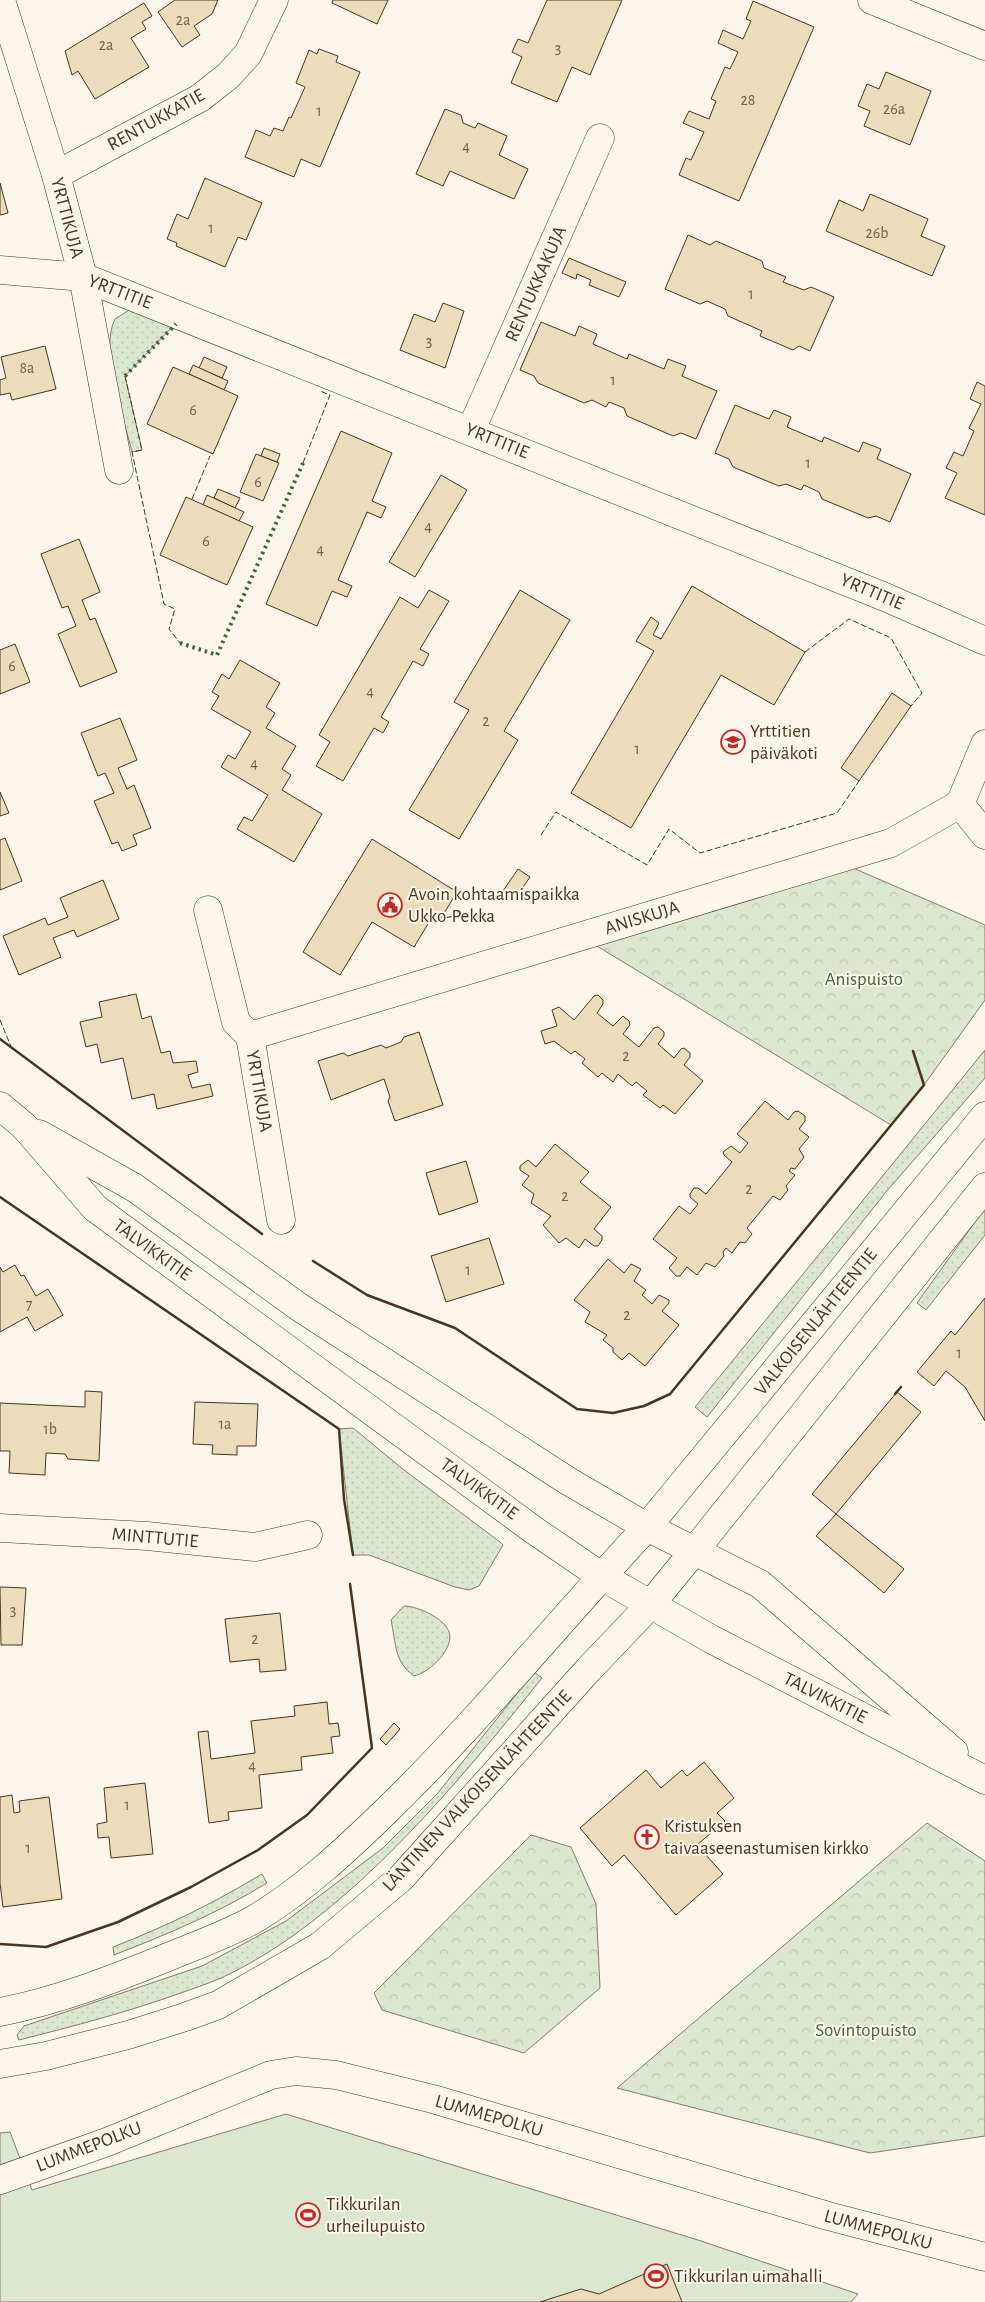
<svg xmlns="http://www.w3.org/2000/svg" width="985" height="2302" viewBox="0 0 985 2302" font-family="'Alegreya Sans',sans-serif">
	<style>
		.green { fill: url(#green-dots); stroke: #887966 }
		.forest { fill: url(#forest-crowns); stroke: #887966 }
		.pitch { fill: #dce7d0; stroke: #887966 }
		.building { fill: #ecdcbc; stroke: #4a3520 }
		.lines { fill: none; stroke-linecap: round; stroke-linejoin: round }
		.street-casing { stroke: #4a3520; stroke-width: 29 }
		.secondary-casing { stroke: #4a3520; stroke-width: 29 }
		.primary-casing { stroke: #4a3520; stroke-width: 29 }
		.street { stroke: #fbf6e9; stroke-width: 28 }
		.secondary { stroke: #fbf6e9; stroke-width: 28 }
		.primary { stroke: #fbf6e9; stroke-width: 28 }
		.hedge { stroke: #436837; stroke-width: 4; stroke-dasharray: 2.5 4; stroke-linecap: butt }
		.fence { stroke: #4a3520; stroke-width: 1; stroke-dasharray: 6 2.5; stroke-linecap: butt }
		.wall { stroke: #4a3520; stroke-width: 2.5 }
		.labels { text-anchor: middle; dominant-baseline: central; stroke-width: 4; stroke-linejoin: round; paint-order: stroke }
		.number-label { font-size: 16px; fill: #725f47 }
		.street-label { font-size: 19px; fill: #4a3520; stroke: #fbf6e9 }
		.poi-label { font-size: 19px; fill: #4a3520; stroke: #fbf6e9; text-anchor: start }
		.park-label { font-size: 19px; fill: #436837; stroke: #fbf6e9 }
	</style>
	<defs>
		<pattern id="green-dots" width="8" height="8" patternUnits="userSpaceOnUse" patternTransform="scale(1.25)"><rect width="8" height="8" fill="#dce7d0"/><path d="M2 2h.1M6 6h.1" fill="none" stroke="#bec7b2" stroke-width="1.8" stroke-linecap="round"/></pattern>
		<pattern id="forest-crowns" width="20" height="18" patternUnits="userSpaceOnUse" patternTransform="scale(1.25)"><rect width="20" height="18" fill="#dce7d0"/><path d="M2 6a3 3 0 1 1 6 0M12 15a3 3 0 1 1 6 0" fill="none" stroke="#bec7b2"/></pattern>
	</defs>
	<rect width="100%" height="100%" fill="#fbf6e9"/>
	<!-- green -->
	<g class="green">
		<path d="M134,307l43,15 -52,54 17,74 -10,2c-8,-34 -33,-102 -17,-133z"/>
		<path d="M985,1050v28l-99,114 -179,225 -12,-10z"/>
		<path d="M985,1208v27l-59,75 -9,-7z"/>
		<path d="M353,1428l51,42 96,72 3,3 -24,41 -10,4 -14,-3 -86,-32h-16l-14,-126z"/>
		<path d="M404,1606c14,0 46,14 46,31 -1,17 -21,35 -36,39 -20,-14 -18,-33 -23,-56z"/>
		<path d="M534,1672l8,6c-84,105 -197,243 -321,300 -14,6 -29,11 -43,16 -54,19 -104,32 -159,46l-2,-5 7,-9 178,-60 84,-45 97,-73 54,-54z"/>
		<path d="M262,1874l5,9c-49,30 -99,51 -153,72l-1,-8c52,-20 101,-44 149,-73z"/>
	</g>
	<!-- forest -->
	<g class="forest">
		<path d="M846,865l139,60v75l-61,85 -33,40 -299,-182z"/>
		<path d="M927,1823l58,38v275l-115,17 -253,-65z"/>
		<path d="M531,1835l40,12 25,57 4,84 -76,65 -142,-43 -8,-17z"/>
	</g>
	<!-- pitch -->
	<path class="pitch" d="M286,2114l412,126 160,54 -7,8h-851v-169l10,-1 22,58z"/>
	<!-- building -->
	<g class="building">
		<path d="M175,0h43l-6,14 -18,12 6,9 -18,12 -24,-35z"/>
		<path d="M333,0h55l-11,24 -45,-21z"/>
		<path d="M547,0h75l-32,75 -18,-8 -15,35 -46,-19 11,-26 -10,-5 6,-13 10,4z"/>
		<path d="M753,1l61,26 -75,174 -60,-26 7,-17 5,2 13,-28 -21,-9 6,-12 20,8 7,-18 -5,-2 14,-32 5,2 8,-17 -20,-9 5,-13 20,9 8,-18 -5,-2z"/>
		<path d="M144,3l8,13 -10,6 4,7 -15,9 18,29 -54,32 -17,-28 -6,4 -7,-24z"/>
		<path d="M319,49l19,7 -2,6 24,10 -40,95 -19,-8 -7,18 -49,-20 11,-27 14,6 4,-8 9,3 6,-14 2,1 14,-31 -9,-4 13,-33 8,4z"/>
		<path d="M886,72l45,19 -21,54 -46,-19 6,-15 -12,-5 9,-22 12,5z"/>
		<path d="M445,109l16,6 2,8 12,5 3,-5 29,13 -8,19 29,14 -14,30 -64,-28 -7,15 -27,-12z"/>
		<path d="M205,178l57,25 -16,37 -8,-3 -13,30 -49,-21 1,-3 -10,-4 10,-25 11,5z"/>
		<path d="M0,183l8,30 -8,2z"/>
		<path d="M870,194l58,25 -7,17 24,10 -13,30 -106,-45 13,-31 24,11z"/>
		<path d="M688,235l22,10 6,-4 46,20 2,7 22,9 -3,5 21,8 7,-3 23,10 -24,54 -11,-5 -6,4 -33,-14 2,-5 -34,-15 -3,-7 -18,-8 -7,3 -35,-15z"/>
		<path d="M569,258l57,24 -7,15 -30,-12 2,-5 -14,-6 -1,5 -14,-6z"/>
		<path d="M443,303l21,8 -19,57 -45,-18 14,-36 21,8z"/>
		<path d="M541,322l34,14 4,-10 18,8 -4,10 34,15 2,-5 35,15 4,-10 18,7 -4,10 35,15 -21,48 -15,-6 -8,3 -46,-20 -3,-8 -15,-6 -3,5 -14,-7 -8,3 -46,-20 -4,-7 -14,-6z"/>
		<path d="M45,346l11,43 -44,11 -2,-7 -10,2v-15l6,-2 -5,-21z"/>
		<path d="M204,357l23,10 -5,11 -23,-10z"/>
		<path d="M193,365l35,16 -4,9 -35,-16z"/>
		<path d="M173,367l65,29 -25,58 -66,-30z"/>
		<path d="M977,382l8,4v129l-40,-17 12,-25 -11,-5 8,-16 9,4 11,-25 -5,-3 12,-24 -11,-5z"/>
		<path d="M735,405l34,14 5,-9 17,7 -4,10 35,15 2,-5 35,15 4,-10 18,7 -4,10 34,15 -21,48 -14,-6 -8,2 -46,-19 -3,-7 -15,-7 -3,5 -15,-6 -7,2 -46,-19 -4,-8 -14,-6z"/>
		<path d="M341,431l51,22 -20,48 14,6 -5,11 -14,-6 -29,68 14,6 -5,11 -15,-6 -15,35 -51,-22z"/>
		<path d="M264,448l16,6 -3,8 -16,-6z"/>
		<path d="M256,454l23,9 -16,38 -23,-9z"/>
		<path d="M441,475l26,15 -52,87 -26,-15z"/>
		<path d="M218,489l22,9 -5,10 -21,-10z"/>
		<path d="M207,495l37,17 -5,9 -36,-16z"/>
		<path d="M186,497l67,30 -26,58 -67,-30z"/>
		<path d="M79,539l21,53 -18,8 8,20 5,-2 22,54 -37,15 -22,-53 18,-8 -8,-20 -6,2 -21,-54z"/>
		<path d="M692,586l113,66 -31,53 -53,-30 -90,153 -60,-35 83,-142 -18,-10 15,-24 8,6 -6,12 8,4z"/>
		<path d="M429,590l20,11 -29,48 9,5 -6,12 -10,-5 -32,56 8,5 -6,11 -9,-5 -31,53 -27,-15 14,-24 -11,-7 81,-138 18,11z"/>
		<path d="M520,590l50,30 -66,111 14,9 -59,99 -50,-29 60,-100 -15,-8z"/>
		<path d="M15,644l15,38 -30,12v-44z"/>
		<path d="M240,660l40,23 -14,24 9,6 -9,15 30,18 -14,23 9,6 -9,15 40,24 -28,48 -57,-33 7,-12 8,4 16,-26 -47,-28 7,-12 7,4 16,-27 -40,-23 8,-13 -7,-4 10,-18 7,5z"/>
		<path d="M892,693l19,13 -52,75 -18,-13z"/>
		<path d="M120,718l17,42 -19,8 9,21 7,-4 17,43 -18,7 4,10 -15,6 -4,-9 -6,2 -18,-43 20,-8 -9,-20 -7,3 -17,-43z"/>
		<path d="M0,792l9,21 -9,3z"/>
		<path d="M5,838l17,43 -22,9v-50z"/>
		<path d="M372,839l85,53 -19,31 -7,-4 -17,28 -42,-25 -32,53 -37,-23z"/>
		<path d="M518,869l12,8 -15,22 -12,-8z"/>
		<path d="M103,880l16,39 -42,18 -3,-7 -21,8 8,19 -42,18 -16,-39 42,-18 3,7 20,-8 -8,-19z"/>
		<path d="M136,994l6,25 9,-3 10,37 9,-2 3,12 23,-2 2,11 -10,3 4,13 18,-4 3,12 -56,13 -3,-15 -22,5 -9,-41 -22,5 -4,-19 -11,3 -6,-25 22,-5 -3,-15z"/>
		<path d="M598,995l5,5v4l-6,9 16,13 10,-10 6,5 1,4 -7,9 16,13 15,-19 4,-1 6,5v4l-6,8 16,14 7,-9 3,-1 6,5v4l-6,8 19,16 -28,33 -12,-9 -3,3 -17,-13 4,-4 -11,-9 -4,4 -14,-12 -5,8 -11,-9 -4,4 -16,-14 3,-4 -10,-8 -4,3 -17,-13 -9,3 -4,-13 16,-5 -5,-16 7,-3 15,13 20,-24z"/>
		<path d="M419,1032l24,73 -48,16 -7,-20 2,-4 -6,-18 -53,21 -13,-39 25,-8 5,3 33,-11 5,3 15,-6 3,-5z"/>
		<path d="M765,1101l23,19 6,-8 4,-1 7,5v5l-6,8 10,8 -10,12 5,8 -9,12 -4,-1 -2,3 6,4 -9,11 2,4 -8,10 -7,-4 -26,32 5,6 -7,9 -5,-1 -8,11 -6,-5 -3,4 1,4 -9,11 -9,-4 -9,12 -10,-8 -7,9h-4l-7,-8 8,-10 -24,-19 26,-33 11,8 8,-10 -8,-7v-3l4,-6h4l8,6 26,-32 -8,-7 -1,-3 8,-6 9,7 8,-10 -11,-9z"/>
		<path d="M555,1144l34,28 -9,10 31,25 -17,22 8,7v4l-4,6h-4l-9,-7 -6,9 -13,-10 -7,5 -16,-18 8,-9 -20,-13 3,-9 -12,-9 7,-9 -9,-6v-4l8,-6 8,7z"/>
		<path d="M466,1161l12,41 -39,13 -13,-42z"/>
		<path d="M489,1238l15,46 -58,18 -15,-46z"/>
		<path d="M608,1259l16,14 7,-9 10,5 -7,12 12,9 -4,5 10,9 7,-9 10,5v3l-7,8 17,14 -34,41 -16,-13 -7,7 -9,-8v-4l-10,-8 4,-5 -22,-13 5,-10 -16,-12z"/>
		<path d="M15,1265l6,11 3,-1 12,21 12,-7 15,26 -28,16 -8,-14 -27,15v-65l3,5z"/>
		<path d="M985,1298v123l-20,-34 -19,-16 -12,15 -17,-14 34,-41 4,4z"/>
		<path d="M85,1391l17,1 -3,69 -31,-2 -3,-5 -19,-1 -1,22 -36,-2 1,-22h-10v-48l85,4z"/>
		<path d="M897,1392l24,20 -85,102 -24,-20z"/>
		<path d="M195,1402l63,2 -2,42h-19v9l-25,-1 1,-9 -20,-1z"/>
		<path d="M836,1514l68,55 -20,24 -68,-57z"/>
		<path d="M0,1587l26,1 -4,57h-21z"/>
		<path d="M280,1613l6,57 -26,2 -1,-13 -29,3 -5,-43z"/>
		<path d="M327,1702l2,22 9,-1 2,13 -9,1 2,16 -32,4 1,13 -43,5 3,33 -34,4 1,8 -20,3 -11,-91 10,-1 3,28 44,-6 -4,-32 44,-5 -1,-10z"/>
		<path d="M394,1723l6,6 -14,16 -6,-6z"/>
		<path d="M704,1762l30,36 -17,15 8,8 -28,24 26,29 -47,41 -52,-60 -12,11 -32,-38 66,-58 15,18 21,-18 5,6z"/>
		<path d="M145,1783l8,71 -42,4 -2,-21 -11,1 -1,-14 10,-2 -3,-34z"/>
		<path d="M12,1795l2,18 6,-1 -1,-11 30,-4 13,102 -59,8 -3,-24v-86z"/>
		<path d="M667,2264l15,38h-142l41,-13 18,5z"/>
	</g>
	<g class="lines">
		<!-- street casing -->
		<g class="street-casing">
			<g id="street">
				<path d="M1,0l55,175 27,102 36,193"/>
				<path d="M872,0l113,46"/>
				<path d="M56,175l144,-77 28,-22 20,-22 26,-54"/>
				<path d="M0,270l83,7 802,320 100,44"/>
				<path d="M471,430l129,-292"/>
				<path d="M960,804l25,-60"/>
				<path d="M960,804l25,31"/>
				<path d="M208,910l28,112 14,14 31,184"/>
				<path d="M250,1036l641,-193 69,-39"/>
				<path d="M0,1528l147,8 108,11 53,-12"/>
				<path d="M0,2180l107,-38 164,-67 25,-4 40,4 97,24 395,117 157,41"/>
			</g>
		</g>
		<!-- secondary casing -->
		<g class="secondary-casing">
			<g id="secondary">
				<path d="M647,1527l338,-411"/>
				<path d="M695,1550l290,-363"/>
			</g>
		</g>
		<!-- primary casing -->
		<g class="primary-casing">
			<g id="primary">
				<path d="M0,1106l24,20 71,82 440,323 66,45 110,63 274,141"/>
				<path d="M39,1134l96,54 164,119 269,174 79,46 113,57 194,168"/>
				<path d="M0,2012c61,-12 116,-34 173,-57 27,-11 55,-21 80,-35 49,-29 92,-69 132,-108 93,-90 174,-191 262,-285"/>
				<path d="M0,2064l46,-8 82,-21 57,-18 33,-12 102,-59 81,-68 188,-209 61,-64 45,-55"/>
			</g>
		</g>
		<!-- street -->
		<use href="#street" class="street"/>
		<!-- secondary -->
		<use href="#secondary" class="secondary"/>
		<!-- primary -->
		<use href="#primary" class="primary"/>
		<!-- hedge -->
		<g class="hedge">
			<path d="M125,376l51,-52"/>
			<path d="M180,643l37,12 86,-192"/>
		</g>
		<!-- fence -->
		<g class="fence">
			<path d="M125,376l17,74 -10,2 32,152 11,5 -6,20 11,14"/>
			<path d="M303,463l27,-68 -10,-4"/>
			<path d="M192,499l18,-43"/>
			<path d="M805,652l44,-33 42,19 31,55 -11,13"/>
			<path d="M541,835l15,-23 91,53 22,-36 31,24 137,-40 22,-32"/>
			<path d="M0,1020l12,29"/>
		</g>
		<!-- wall -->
		<g class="wall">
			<path d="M0,1039l262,195"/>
			<path d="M0,1197l339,232 5,70 9,56"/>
			<path d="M313,1261l54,34 88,33 122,81 36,4 31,-7 26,-12 254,-309 -11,-34"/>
			<path d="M895,1394l6,-7"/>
			<path d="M0,1944l46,3 72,-25 73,-35 67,-37 49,-35 65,-67 -22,-164"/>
		</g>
	</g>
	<!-- icons -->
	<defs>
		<g id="school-ring" transform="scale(1.25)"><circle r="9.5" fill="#fbf6e9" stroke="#c62828" stroke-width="1.5"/><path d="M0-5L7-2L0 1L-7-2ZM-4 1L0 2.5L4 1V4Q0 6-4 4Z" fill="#c62828"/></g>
		<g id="civic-ring" transform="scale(1.25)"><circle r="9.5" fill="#fbf6e9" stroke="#c62828" stroke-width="1.5"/><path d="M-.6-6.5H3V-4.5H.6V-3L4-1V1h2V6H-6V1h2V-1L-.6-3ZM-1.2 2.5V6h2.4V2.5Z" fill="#c62828"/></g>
		<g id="church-ring" transform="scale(1.25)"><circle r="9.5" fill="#fbf6e9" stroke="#c62828" stroke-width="1.5"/><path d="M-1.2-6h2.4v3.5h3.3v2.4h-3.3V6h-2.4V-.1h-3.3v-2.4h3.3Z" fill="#c62828"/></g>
		<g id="stadium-ring" transform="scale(1.25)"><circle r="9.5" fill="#fbf6e9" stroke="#c62828" stroke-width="1.5"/><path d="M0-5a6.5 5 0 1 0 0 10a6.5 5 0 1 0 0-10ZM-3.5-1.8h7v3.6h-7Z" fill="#c62828"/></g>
	</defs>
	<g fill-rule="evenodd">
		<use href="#school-ring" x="733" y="742"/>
		<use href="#civic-ring" x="390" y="905"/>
		<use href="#church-ring" x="647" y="1837"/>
		<use href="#stadium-ring" x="308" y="2215"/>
		<use href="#stadium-ring" x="656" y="2276"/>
	</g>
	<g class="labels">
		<!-- number labels -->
		<g class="number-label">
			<text x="183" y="20">2a</text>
			<text x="106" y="45">2a</text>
			<text x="558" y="48">3</text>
			<text x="748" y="100">28</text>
			<text x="894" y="109">26a</text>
			<text x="319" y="111">1</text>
			<text x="466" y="146">4</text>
			<text x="211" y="228">1</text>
			<text x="877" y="233">26b</text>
			<text x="751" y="294">1</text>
			<text x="429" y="341">3</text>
			<text x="27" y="368">8a</text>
			<text x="613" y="380">1</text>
			<text x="193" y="410">6</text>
			<text x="808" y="463">1</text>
			<text x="258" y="482">6</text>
			<text x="428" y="526">4</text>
			<text x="206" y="541">6</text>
			<text x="320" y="549">4</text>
			<text x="12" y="666">6</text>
			<text x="370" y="691">4</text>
			<text x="486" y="721">2</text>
			<text x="637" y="749">1</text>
			<text x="254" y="763">4</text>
			<text x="626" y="1056">2</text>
			<text x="749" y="1189">2</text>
			<text x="565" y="1196">2</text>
			<text x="468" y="1270">1</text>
			<text x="29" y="1305">7</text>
			<text x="627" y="1315">2</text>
			<text x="959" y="1353">1</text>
			<text x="225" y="1424">1a</text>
			<text x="50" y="1429">1b</text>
			<text x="13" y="1610">3</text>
			<text x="255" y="1639">2</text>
			<text x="252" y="1765">4</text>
			<text x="127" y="1805">1</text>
			<text x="28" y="1848">1</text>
		</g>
		<!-- street labels -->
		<g class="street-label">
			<text transform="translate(156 120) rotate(-29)">RENTUKKATIE</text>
			<text transform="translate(67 218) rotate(75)">YRTTIKUJA</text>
			<text transform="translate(536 284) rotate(-66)">RENTUKKAKUJA</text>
			<text transform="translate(120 292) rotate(21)">YRTTITIE</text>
			<text transform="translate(497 441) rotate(22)">YRTTITIE</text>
			<text transform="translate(872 592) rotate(23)">YRTTITIE</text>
			<text transform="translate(642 918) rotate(-17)">ANISKUJA</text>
			<text transform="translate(259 1091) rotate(80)">YRTTIKUJA</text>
			<text transform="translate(152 1250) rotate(36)">TALVIKKITIE</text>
			<text transform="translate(816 1322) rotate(-51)">VALKOISENLÄHTEENTIE</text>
			<text transform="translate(479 1489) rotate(36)">TALVIKKITIE</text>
			<text transform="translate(155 1538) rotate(5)">MINTTUTIE</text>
			<text transform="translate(825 1698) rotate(27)">TALVIKKITIE</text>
			<text transform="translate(477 1791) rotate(-47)">LÄNTINEN VALKOISENLÄHTEENTIE</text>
			<text transform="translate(489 2116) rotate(16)">LUMMEPOLKU</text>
			<text transform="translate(89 2147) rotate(-21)">LUMMEPOLKU</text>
			<text transform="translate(878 2230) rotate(15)">LUMMEPOLKU</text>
		</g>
		<!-- poi labels -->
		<g class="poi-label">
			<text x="750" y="731">Yrttitien<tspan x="750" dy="22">päiväkoti</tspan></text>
			<text x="408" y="894">Avoin kohtaamispaikka<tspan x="408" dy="22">Ukko-Pekka</tspan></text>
			<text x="664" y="1826">Kristuksen<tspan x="664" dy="22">taivaaseenastumisen kirkko</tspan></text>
			<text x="326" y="2204">Tikkurilan<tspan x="326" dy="22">urheilupuisto</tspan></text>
			<text x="674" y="2276">Tikkurilan uimahalli</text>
		</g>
		<!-- park labels -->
		<g class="park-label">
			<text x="864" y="979">Anispuisto</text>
			<text x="866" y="2030">Sovintopuisto</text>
		</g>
	</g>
</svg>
